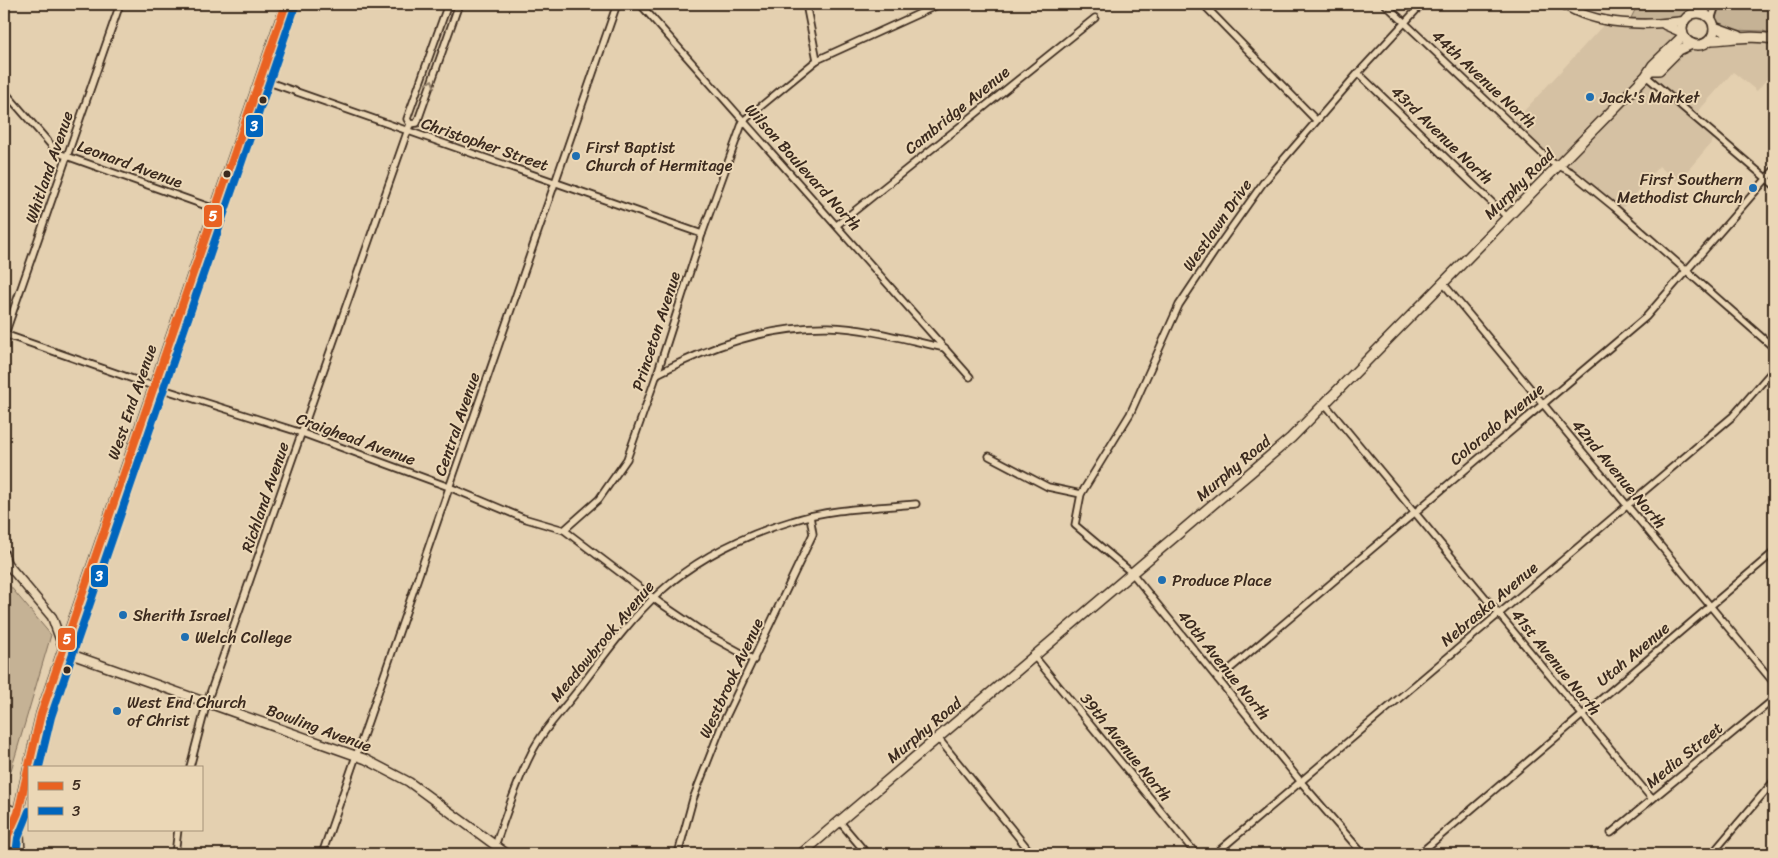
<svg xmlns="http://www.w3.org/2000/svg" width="1778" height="858" viewBox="0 0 1778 858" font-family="Sriracha,sans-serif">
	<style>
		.built { fill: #d5c1a3 }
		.park { fill: #c5b295; stroke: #806e5a }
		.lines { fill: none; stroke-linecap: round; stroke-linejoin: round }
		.street-casing { stroke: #3b2a1e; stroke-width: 9 }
		.secondary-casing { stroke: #3b2a1e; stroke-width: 11 }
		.primary-casing { stroke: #3b2a1e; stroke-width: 12 }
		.highway-casing { stroke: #3b2a1e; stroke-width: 14 }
		.street { stroke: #ebd7b6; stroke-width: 5.5 }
		.secondary { stroke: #ebd7b6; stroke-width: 8 }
		.primary { stroke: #ebd7b6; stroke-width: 9 }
		.highway { stroke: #ebd7b6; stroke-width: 10 }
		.bus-1-casing { stroke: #ebd7b6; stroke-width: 11 }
		.bus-2-casing { stroke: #ebd7b6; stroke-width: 11 }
		.bus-1 { stroke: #e96222; stroke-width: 8 }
		.bus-2 { stroke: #0065bd; stroke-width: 8 }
		.oneway { stroke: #93806a }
		.poi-dot { fill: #1f6fb2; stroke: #ebd7b6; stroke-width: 2 }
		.bus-dot { fill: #3b2a1e; stroke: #ebd7b6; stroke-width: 2 }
		.labels { text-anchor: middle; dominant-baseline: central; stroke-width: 4; stroke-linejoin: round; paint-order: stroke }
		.street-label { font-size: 16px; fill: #3b2a1e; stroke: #ebd7b6 }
		.poi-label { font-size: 16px; fill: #3b2a1e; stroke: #ebd7b6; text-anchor: start }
		.line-badge { stroke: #ebd7b6; stroke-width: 2 }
		.badge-label { font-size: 14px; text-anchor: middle; font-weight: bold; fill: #fff }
	</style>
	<rect width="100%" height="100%" fill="#e4d0b0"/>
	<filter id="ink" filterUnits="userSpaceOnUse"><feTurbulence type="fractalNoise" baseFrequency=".02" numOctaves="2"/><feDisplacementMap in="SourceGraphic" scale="10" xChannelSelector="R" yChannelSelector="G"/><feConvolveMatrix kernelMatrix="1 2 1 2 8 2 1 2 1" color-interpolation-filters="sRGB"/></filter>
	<g filter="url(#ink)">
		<!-- built -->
		<path class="built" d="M1608,20l55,4 20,12 7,7 8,2 12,-5 64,-1v31l-17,21 -24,-19 -39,44 23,20 -39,46 -19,-16 -40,46 -48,-40 -20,-10 -39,-38z"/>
		<!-- park -->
		<g class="park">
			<path d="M1638,4h136v30l-11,-3 -35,-1 -21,-14 -34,4 -42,-2z"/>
			<path d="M4,579l47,56 -47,159z"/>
		</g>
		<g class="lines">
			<!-- street casing -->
			<g class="street-casing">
				<g id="street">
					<path d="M640,4l330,373"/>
					<path d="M806,4l11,56"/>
					<path d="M1203,4l113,116"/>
					<path d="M1385,4l166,158 20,10 43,35 160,141"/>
					<path d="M1700,13l17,-9"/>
					<path d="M1711,20l5,-15"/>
					<path d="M1358,73l149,144"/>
					<path d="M1646,76l128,109"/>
					<path d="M260,79l442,155"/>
					<path d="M4,91l54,62 157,56"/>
					<path d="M410,124l7,-1 42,-119"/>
					<path d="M837,225l258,-207"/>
					<path d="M1443,283l331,400"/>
					<path d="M4,334l149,52 149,47 147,54 74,31 41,12 96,73 43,29 51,28"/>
					<path d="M4,337l116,-333"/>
					<path d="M657,374c54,-28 110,-48 172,-47 39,1 78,13 116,21"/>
					<path d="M1325,404l327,395"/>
					<path d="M989,456l59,31 33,7"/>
					<path d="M564,530l35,-31 28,-40 30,-85 45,-140 41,-113 74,-61 123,-56"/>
					<path d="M4,551l4,13"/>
					<path d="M1034,656l162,198"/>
					<path d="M1218,679l428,-362 128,-147"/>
					<path d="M938,738l94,116"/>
					<path d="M190,767l17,-65 203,-578 -3,-5 41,-115"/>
					<path d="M840,822l27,32"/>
					<path d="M1611,833l163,-134"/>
					<path d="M495,846c11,-31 21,-63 36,-92 11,-23 31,-43 47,-64 25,-33 51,-70 82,-98 37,-34 85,-57 132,-71 39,-13 83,-13 124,-17"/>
					<path d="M1717,848l57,-67"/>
					<path d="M175,854l3,-25"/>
					<path d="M322,854l295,-850"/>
					<path d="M678,854l15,-55 29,-74 91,-191 -3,-18"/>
					<path d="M1215,854l518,-438 41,-47"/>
					<path d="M1363,854l-62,-72 -169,-209 -57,-48 6,-31 49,-80 49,-109 38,-57 46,-65 95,-110 64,-69"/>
					<path d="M1419,854l355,-302"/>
				</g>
			</g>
			<!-- secondary casing -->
			<g class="secondary-casing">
				<g id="secondary">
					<path d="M1563,4c33,22 83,22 121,17"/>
					<path d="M1665,25l18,8"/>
					<path d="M4,560l48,57 11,30 10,8 292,104 44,23 98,72"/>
					<path d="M4,807l14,6"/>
				</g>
			</g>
			<!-- primary casing -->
			<g class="primary-casing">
				<g id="primary">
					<circle cx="1698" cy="29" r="16"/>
					<path d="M1714,27l25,9"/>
					<path d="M1710,40c23,-1 41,-5 64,-1"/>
					<path d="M1652,70h7l20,-20 13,-6"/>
					<path d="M18,815l2,39"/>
					<path d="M6,854l2,-19 10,-22 23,-99 245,-710"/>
					<path d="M801,854l490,-416 355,-362 7,-11 30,-29"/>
				</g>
			</g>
			<!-- highway casing -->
			<g class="highway-casing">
				<path id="highway" d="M4,846l4,-11"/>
			</g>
			<!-- street -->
			<use href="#street" class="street"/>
			<!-- secondary -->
			<use href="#secondary" class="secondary"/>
			<!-- primary -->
			<use href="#primary" class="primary"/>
			<!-- highway -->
			<use href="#highway" class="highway"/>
			<!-- bus-1 casing -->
			<g class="bus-1-casing">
				<path id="bus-1" d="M6,854l2,-19 10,-22 23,-99 245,-710"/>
			</g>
			<!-- bus-2 casing -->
			<g class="bus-2-casing">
				<g id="bus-2">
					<path d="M39,767l12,-50 244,-710"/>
					<path d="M16,854l2,-16 11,-27"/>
				</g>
			</g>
			<!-- bus-1 -->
			<use href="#bus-1" class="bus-1"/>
			<!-- bus-2 -->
			<use href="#bus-2" class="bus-2"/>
		</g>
		<!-- one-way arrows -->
		<defs><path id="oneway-chevron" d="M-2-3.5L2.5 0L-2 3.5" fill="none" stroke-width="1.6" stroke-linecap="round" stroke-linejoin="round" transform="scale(1.25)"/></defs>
		<use class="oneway" href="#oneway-chevron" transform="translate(431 83) rotate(-70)"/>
	</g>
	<!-- markers -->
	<g class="poi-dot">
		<circle cx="1590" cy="97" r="5"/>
		<circle cx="576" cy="156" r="5"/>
		<circle cx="1753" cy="188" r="5"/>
		<circle cx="1162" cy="580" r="5"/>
		<circle cx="123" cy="615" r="5"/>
		<circle cx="185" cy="637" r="5"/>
		<circle cx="117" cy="711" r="5"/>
	</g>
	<g class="bus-dot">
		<circle cx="263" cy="100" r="4.5"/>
		<circle cx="227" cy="174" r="4.5"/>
		<circle cx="67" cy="670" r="4.5"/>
	</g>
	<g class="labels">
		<!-- street labels -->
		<g class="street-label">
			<text transform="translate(1484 79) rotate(43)">44th Avenue North</text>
			<text transform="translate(957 110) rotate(-39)">Cambridge Avenue</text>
			<text transform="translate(1442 135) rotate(44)">43rd Avenue North</text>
			<text transform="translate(485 144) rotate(19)">Christopher Street</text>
			<text transform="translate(130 164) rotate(20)">Leonard Avenue</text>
			<text transform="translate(49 167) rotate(-71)">Whitland Avenue</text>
			<text transform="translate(803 167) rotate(48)">Wilson Boulevard North</text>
			<text transform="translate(1519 184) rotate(-45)">Murphy Road</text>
			<text transform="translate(1217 225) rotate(-55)">Westlawn Drive</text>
			<text transform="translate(656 331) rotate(-72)">Princeton Avenue</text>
			<text transform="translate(132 402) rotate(-71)">West End Avenue</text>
			<text transform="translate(457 424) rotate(-71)">Central Avenue</text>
			<text transform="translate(1497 424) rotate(-40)">Colorado Avenue</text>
			<text transform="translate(356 439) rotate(20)">Craighead Avenue</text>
			<text transform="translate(1233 468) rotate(-40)">Murphy Road</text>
			<text transform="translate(1619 474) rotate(50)">42nd Avenue North</text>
			<text transform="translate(265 497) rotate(-71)">Richland Avenue</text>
			<text transform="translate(1489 604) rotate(-40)">Nebraska Avenue</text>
			<text transform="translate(602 641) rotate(-50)">Meadowbrook Avenue</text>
			<text transform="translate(1633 654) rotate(-40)">Utah Avenue</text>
			<text transform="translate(1556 662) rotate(51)">41st Avenue North</text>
			<text transform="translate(1224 665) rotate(51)">40th Avenue North</text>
			<text transform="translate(731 678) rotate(-65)">Westbrook Avenue</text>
			<text transform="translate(319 728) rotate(20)">Bowling Avenue</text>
			<text transform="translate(924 730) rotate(-40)">Murphy Road</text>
			<text transform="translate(1126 747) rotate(51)">39th Avenue North</text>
			<text transform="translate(1684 755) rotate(-39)">Media Street</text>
		</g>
		<!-- poi labels -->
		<g class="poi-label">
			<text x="1600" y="97">Jack's Market</text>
			<text x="586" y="147">First Baptist<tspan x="586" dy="18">Church of Hermitage</tspan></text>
			<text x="1743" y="179" text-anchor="end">First Southern<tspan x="1743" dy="18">Methodist Church</tspan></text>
			<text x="1172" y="580">Produce Place</text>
			<text x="133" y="615">Sherith Israel</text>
			<text x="195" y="637">Welch College</text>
			<text x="127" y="702">West End Church<tspan x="127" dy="18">of Christ</tspan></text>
		</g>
	</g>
	<g class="line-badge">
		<rect x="245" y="114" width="19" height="24" rx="5" fill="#0065bd"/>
		<rect x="203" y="204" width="20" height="24" rx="5" fill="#e96222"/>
		<rect x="90" y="564" width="19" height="24" rx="5" fill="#0065bd"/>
		<rect x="57" y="627" width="19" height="24" rx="5" fill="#e96222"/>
	</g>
	<g class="badge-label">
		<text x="254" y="131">3</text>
		<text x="213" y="221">5</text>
		<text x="99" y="581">3</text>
		<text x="67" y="644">5</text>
	</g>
	<!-- margin -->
	<rect width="1778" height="858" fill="none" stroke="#ebd7b6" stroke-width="20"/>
	<rect x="10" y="10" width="1758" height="838" fill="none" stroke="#3b2a1e" stroke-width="2" filter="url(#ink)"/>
	<!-- legend -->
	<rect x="28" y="766" width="175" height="65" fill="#ebd7b6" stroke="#a59279"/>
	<rect x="38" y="782" width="25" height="8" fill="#e96222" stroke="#a59279"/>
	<text x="72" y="790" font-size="15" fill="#3b2a1e">5</text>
	<rect x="38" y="807" width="25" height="8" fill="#0065bd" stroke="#a59279"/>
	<text x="72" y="816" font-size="15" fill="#3b2a1e">3</text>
</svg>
